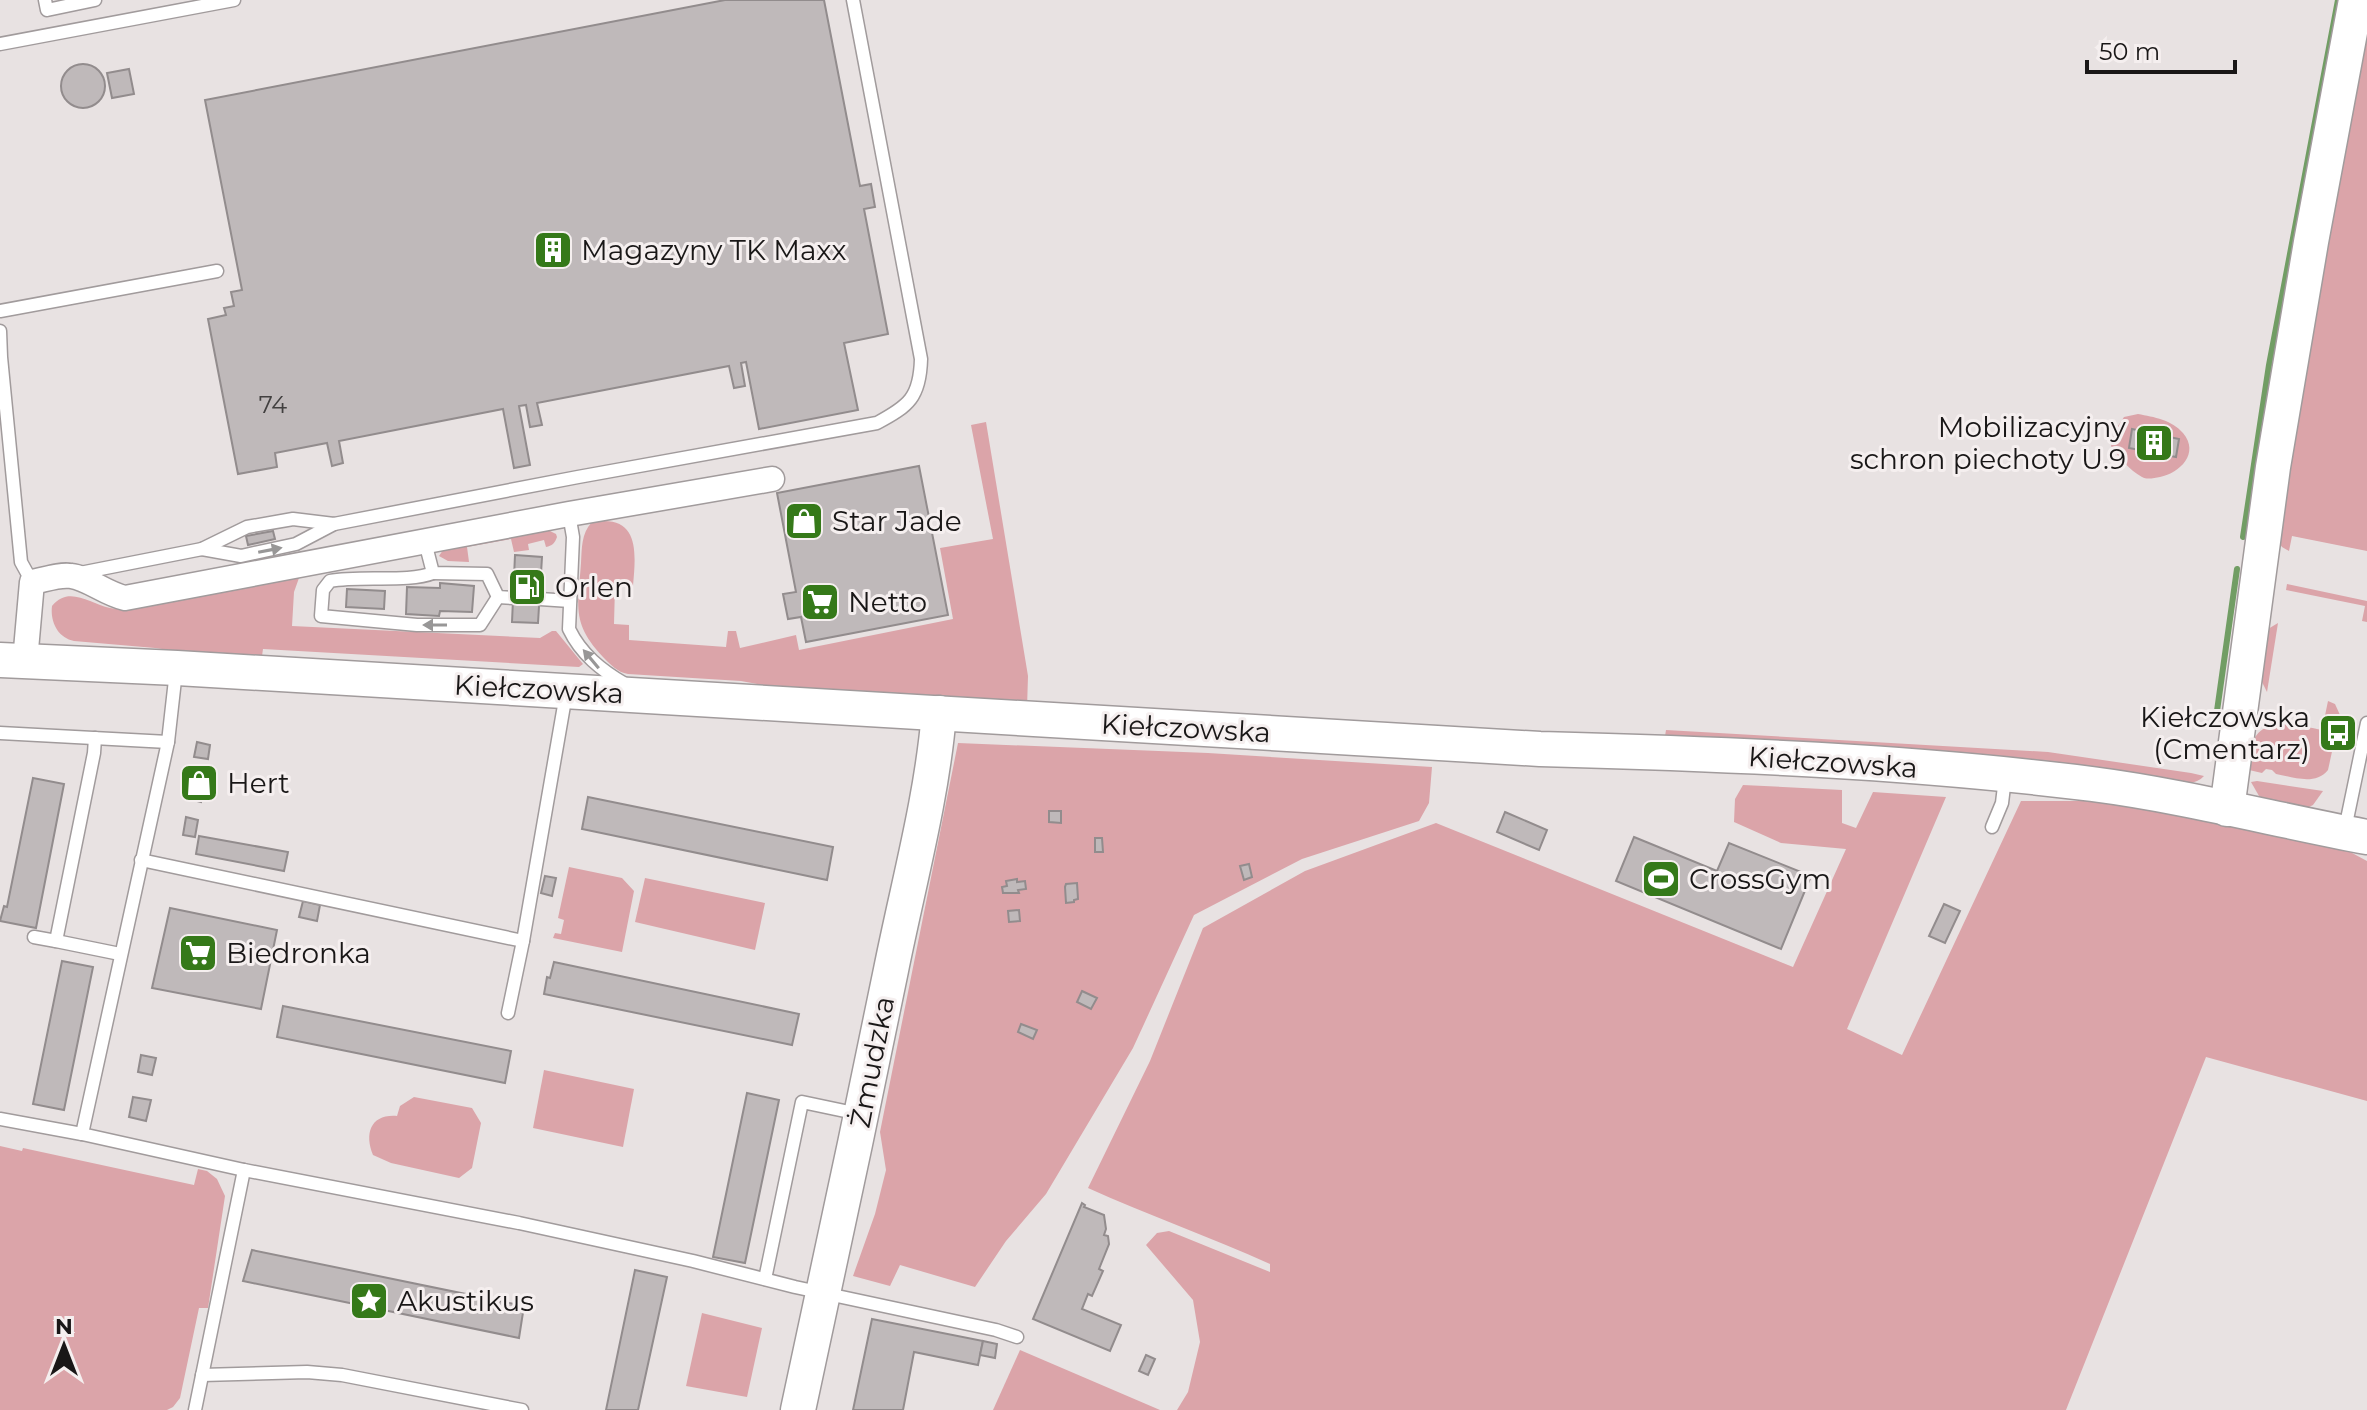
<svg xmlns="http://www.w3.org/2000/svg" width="2367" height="1410" viewBox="0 0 2367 1410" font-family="Montserrat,sans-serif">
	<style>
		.green { fill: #dba4a9 }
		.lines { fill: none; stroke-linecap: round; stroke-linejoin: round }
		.stream { stroke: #719d64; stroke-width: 6 }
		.building { fill: #bfb9ba; stroke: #928c8d; stroke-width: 2 }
		.lane-casing { stroke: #a19b9c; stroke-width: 15 }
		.street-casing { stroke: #a19b9c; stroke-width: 27 }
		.secondary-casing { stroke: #a19b9c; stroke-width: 37 }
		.lane { stroke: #fff; stroke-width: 12 }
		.street { stroke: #fff; stroke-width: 24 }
		.secondary { stroke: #fff; stroke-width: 34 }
		.oneway { fill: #989797 }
		.labels { text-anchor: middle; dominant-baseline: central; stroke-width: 6; stroke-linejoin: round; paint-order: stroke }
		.number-label { font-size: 24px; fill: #424040 }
		.poi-label { font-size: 28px; fill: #191717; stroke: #f5efef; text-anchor: start }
		.street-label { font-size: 28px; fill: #191717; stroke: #f5efef }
	</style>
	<rect width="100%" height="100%" fill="#e8e2e2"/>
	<!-- green -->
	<g class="green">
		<path d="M2367,30v521l-75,-15 -3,15 -7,-4 -8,-11z"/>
		<path d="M2138,414c16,3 34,6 45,19 17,20 -3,40 -23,44 -6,1 -13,3 -18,0 -13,-7 -23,-20 -31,-31l5,-17 8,-12z"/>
		<path d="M986,422l42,254 -1,32 -216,-14 -70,-13 -113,-7c-11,-2 -17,-9 -25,-17 -32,-34 -25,-51 -22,-94 1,-15 0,-29 11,-41 48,-8 44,30 41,64h-18l-1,38 15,1v15l97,7 2,-16h8l4,17 56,-13 3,15 154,-31 -13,-71 53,-9 -22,-114z"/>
		<path d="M548,530l8,4 1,3c-2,6 -5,9 -11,10l-2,-7 -16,4 1,6 -15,2 -3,-13 -44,8 2,15 -21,-1 -9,-5 4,-6z"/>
		<path d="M299,578l-5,14 -2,34 248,12 12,-7h4l27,33 -4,3 -316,-18 -1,7 -29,3 -78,-11 -81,-7c-16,-3 -24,-19 -22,-35 17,-21 38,-2 58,2 9,2 17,1 26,1z"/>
		<path d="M2287,584l80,17v21l-5,-1 3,-15 -79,-16z"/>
		<path d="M2278,623l-11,69 -7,-14 8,-49z"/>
		<path d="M2328,701l7,3 5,11 -12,55c-13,16 -35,7 -52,4l-4,-4 -6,-1 -4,4 -13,-3c1,-8 1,-18 3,-26 10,-30 48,-18 70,-14z"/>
		<path d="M1666,730l382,22 143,21 13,3c-8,9 -22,8 -33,9l-454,-46 -52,-3z"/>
		<path d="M958,743l250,10 224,14 -3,36 -10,18 -117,38 -108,56 -61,133 -87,146 -40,47 -31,46 -75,-22 -10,21 -37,-10 22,-62 11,-44 -6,-38z"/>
		<path d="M2257,781l66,10 -10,14 -8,4 -36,-5 -10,-8 -8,-14z"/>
		<path d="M1743,785l99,5v33l14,5 17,-36 73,5 -99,232 55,26 119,-254h102l216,45 28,15v240l-161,-44 -140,353h-889l11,-18 12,-50 -7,-42 -47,-55 11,-12 12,-2 101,41v-8c-60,-27 -122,-49 -182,-76l62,-127 53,-133 102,-57 131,-48 357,144 53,-118 -65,-6 -47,-21 1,-23z"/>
		<path d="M569,867l53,11 12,13 -12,61 -69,-14 2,-5 6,1 3,-14 -6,-2z"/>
		<path d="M645,878l120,25 -10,47 -120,-28z"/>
		<path d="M544,1070l90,19 -11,58 -90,-19z"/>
		<path d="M414,1097l58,11 9,15 -9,45 -13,10 -68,-15 -18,-8c-9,-22 -2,-41 24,-39l3,-10z"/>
		<path d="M0,1146l22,5 1,-3 171,37 4,-16 9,2 10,8 8,17 -17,112h-9l-19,90 -7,9 -6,3h-167z"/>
		<path d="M702,1313l60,15 -15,69 -61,-11z"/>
		<path d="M1020,1350l140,60h-167z"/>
	</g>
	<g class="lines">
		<!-- stream -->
		<g class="stream">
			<path d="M2243,537l26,-172 69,-365"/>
			<path d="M2216,718l21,-149"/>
		</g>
	</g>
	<!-- building -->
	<g class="building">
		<path d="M725,0h99l36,186 11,-2 4,23 -11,2 24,125 -44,9 14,67 -99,19 -13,-67 -5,1 4,23 -11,2 -5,-22 -192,37 5,22 -12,2 -4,-22 -7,1 11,59 -16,3 -11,-59 -164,32 4,22 -11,3 -5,-23 -52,10 2,14 -39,7 -30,-155 18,-4 -2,-7 10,-2 -3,-14 11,-2 -37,-190z"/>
		<circle cx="83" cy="86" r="22"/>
		<path d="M129,69l5,25 -22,4 -5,-25z"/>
		<path d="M2132,429l47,10 -3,18 -47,-9z"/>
		<path d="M919,466l29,149 -142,27 -5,-25 -13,2 -5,-25 13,-2 -19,-99z"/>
		<path d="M273,531l2,8 -27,6 -2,-9z"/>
		<path d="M515,555l27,2 -4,66 -26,-1z"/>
		<path d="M440,583l34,3 -2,26 -32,-1 -1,5 -33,-2 1,-27 33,1z"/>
		<path d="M347,589l38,2 -1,18 -38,-2z"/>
		<path d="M197,742l13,3 -2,14 -14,-2z"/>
		<path d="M193,776l12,2 -4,24 -12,-3z"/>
		<path d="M33,778l31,6 -28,144 -36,-7 4,-15 3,1z"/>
		<path d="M588,797l245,50 -6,33 -245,-51z"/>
		<path d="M1049,811h12v12l-12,-1z"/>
		<path d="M1505,812l42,18 -8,20 -42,-18z"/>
		<path d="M186,817l12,3 -3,17 -12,-2z"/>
		<path d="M199,836l89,16 -4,19 -88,-17z"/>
		<path d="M1634,837l83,34 12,-28 82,33 -30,73 -165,-68z"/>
		<path d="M1095,838h7l1,14h-8z"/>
		<path d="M1249,864l3,13 -8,3 -4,-14z"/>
		<path d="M545,876l11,2 -4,18 -11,-3z"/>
		<path d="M1017,879v3l8,-1 1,8 -8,1 1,3h-16l-1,-6 5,-1 -1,-5z"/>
		<path d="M1077,883l1,16 -4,1v2l-8,1 -1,-16 1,-3z"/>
		<path d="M303,901l17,4 -3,16 -18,-4z"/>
		<path d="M1944,904l16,7 -15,32 -16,-7z"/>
		<path d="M170,908l107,22 -16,79 -109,-21z"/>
		<path d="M1019,910l1,11 -11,1 -1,-11z"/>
		<path d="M62,961l31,6 -29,143 -31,-6z"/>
		<path d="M554,962l245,52 -7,31 -248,-51 3,-17 3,1z"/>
		<path d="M1082,991l15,7 -6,11 -14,-7z"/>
		<path d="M283,1006l228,45 -6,32 -228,-46z"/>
		<path d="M1021,1024l16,6 -4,9 -15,-7z"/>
		<path d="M141,1055l15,3 -4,17 -14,-3z"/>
		<path d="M747,1093l32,7 -34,163 -32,-6z"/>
		<path d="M133,1097l18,3 -5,21 -17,-4z"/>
		<path d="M1082,1203l3,2 -1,2 20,8 2,14 -2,6 4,1 1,8 -10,25 4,2 -11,25 -4,-2 -6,15 39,16 -11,26 -77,-32z"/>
		<path d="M252,1250l272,56 -5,32 -276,-57z"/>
		<path d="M635,1270l32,7 -29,133h-32z"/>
		<path d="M872,1319l111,22 -5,24 -64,-13 -11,58h-50z"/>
		<path d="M983,1341l14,3 -2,14 -15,-3z"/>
		<path d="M1146,1355l9,4 -7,16 -9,-4z"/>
	</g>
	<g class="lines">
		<!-- lane casing -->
		<g class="lane-casing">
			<g id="lane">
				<path d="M45,0l2,10 48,-10"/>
				<path d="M0,44l234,-44"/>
				<path d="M0,311l217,-40"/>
				<path d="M0,331l1,26 20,205 11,20"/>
				<path d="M569,514l4,23 -4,92c12,25 32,41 56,55"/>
				<path d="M425,542l8,31 54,1 11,23 15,1"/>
				<path d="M202,549l39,7 55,-12 38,-20"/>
				<path d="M80,573l122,-24 45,-22 46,-8 41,5 244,-47 299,-54c32,-17 43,-26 44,-64l-68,-359"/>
				<path d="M433,573c-25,10 -72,2 -103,8l-7,9 -2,26 96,9h63l18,-28"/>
				<path d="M540,599l30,2"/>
				<path d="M176,671l-8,71 -86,392 162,36 -49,240"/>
				<path d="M0,733l168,9"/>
				<path d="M95,738l-1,15 -38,188 64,13"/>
				<path d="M1992,827l10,-24 3,-25"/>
				<path d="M2345,829l22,-106"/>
				<path d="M141,860l382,81 43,-247"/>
				<path d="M34,937l22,4"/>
				<path d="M508,1013l15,-72"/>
				<path d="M0,1119l82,15"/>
				<path d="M244,1170l275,53 174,38 102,26 201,43 21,7"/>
				<path d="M765,1279l37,-177 57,12"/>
				<path d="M202,1375l105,-3 35,3 180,35"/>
			</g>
		</g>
		<!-- street casing -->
		<g class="street-casing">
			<path id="street" d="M25,661l7,-79c12,-2 27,-8 39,-6 15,1 35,18 54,22l444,-84 203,-35"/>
		</g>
		<!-- secondary casing -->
		<g class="secondary-casing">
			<g id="secondary">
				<path d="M0,660l177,8 1363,81c185,5 369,12 552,35 93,12 184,36 275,53"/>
				<path d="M2227,809l46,-342 38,-225 45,-242"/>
				<path d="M798,1410c32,-147 63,-293 93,-440 17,-85 41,-171 48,-257"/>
			</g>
		</g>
		<!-- lane -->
		<use href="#lane" class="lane"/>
		<!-- street -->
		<use href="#street" class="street"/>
		<!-- secondary -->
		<use href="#secondary" class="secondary"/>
	</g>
	<!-- one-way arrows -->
	<defs><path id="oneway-solid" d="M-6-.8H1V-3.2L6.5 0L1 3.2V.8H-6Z" transform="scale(2)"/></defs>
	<g class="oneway">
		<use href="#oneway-solid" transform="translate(270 550) rotate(-11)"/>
		<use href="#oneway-solid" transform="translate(435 625) rotate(180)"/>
		<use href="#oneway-solid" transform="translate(591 659) rotate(-130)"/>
	</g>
	<!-- icons -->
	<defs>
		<g id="building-square" transform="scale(2)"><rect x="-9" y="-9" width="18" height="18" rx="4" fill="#357919" stroke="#f5efef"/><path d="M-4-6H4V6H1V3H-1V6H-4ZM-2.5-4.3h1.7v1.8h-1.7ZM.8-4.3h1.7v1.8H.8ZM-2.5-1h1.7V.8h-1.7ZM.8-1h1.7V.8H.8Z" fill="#fff"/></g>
		<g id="shop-square" transform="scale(2)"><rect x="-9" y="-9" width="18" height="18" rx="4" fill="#357919" stroke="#f5efef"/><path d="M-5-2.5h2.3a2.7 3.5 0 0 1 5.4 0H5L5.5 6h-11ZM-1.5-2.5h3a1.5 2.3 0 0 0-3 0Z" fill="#fff"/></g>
		<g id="fuel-square" transform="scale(2)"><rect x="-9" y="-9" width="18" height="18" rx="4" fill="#357919" stroke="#f5efef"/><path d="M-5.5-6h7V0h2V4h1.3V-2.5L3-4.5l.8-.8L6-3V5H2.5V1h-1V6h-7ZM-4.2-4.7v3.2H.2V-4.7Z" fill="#fff"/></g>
		<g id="supermarket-square" transform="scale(2)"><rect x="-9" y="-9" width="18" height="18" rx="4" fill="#357919" stroke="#f5efef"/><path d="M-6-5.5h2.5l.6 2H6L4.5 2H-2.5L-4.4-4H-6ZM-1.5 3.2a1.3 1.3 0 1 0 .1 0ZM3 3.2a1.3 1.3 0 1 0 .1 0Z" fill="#fff"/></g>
		<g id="bus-square" transform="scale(2)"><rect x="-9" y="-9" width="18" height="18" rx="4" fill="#357919" stroke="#f5efef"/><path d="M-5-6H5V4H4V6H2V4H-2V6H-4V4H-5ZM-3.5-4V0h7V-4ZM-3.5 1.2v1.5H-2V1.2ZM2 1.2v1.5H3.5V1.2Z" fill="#fff"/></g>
		<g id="stadium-square" transform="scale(2)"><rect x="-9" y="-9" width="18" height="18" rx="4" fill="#357919" stroke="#f5efef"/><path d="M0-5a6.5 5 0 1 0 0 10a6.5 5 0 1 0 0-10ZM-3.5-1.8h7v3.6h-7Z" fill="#fff"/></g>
		<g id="sight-square" transform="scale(2)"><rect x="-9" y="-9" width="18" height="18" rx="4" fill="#357919" stroke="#f5efef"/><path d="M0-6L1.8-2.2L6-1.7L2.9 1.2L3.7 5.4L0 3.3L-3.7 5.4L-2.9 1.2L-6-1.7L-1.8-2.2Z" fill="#fff"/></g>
	</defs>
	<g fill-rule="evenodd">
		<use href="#building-square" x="553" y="250"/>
		<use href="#building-square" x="2154" y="443"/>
		<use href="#shop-square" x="804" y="521"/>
		<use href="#fuel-square" x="527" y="587"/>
		<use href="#supermarket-square" x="820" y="602"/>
		<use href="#bus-square" x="2338" y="733"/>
		<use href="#shop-square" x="199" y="783"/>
		<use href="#stadium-square" x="1661" y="879"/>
		<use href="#supermarket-square" x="198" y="953"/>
		<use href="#sight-square" x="369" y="1301"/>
	</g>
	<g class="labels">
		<!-- number labels -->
		<g class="number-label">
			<text x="273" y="404">74</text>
		</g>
		<!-- poi labels -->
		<g class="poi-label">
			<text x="581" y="250">Magazyny TK Maxx</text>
			<text x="2126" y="427" text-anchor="end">Mobilizacyjny<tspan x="2126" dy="32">schron piechoty U.9</tspan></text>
			<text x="832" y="521">Star Jade</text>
			<text x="555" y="587">Orlen</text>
			<text x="848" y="602">Netto</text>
			<text x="2310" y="717" text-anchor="end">Kiełczowska<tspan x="2310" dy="32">(Cmentarz)</tspan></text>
			<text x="227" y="783">Hert</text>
			<text x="1689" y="879">CrossGym</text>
			<text x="226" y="953">Biedronka</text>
			<text x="397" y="1301">Akustikus</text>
		</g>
		<!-- street labels -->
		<g class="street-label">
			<text transform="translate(539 689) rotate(3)">Kiełczowska</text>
			<text transform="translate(1186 728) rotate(3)">Kiełczowska</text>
			<text transform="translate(1833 762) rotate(4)">Kiełczowska</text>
			<text transform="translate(872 1062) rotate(-79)">Żmudzka</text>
		</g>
	</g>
	<!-- north arrow -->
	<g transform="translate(64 1346)" stroke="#f5efef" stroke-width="6" paint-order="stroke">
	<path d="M0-6L14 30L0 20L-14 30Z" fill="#191717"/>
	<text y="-12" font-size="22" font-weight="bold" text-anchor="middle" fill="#191717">N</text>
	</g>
	<!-- scale -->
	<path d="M2087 60v12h148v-12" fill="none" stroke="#191717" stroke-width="4"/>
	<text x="2099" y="60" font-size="24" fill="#191717" stroke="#f5efef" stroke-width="6" paint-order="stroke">50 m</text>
</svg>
